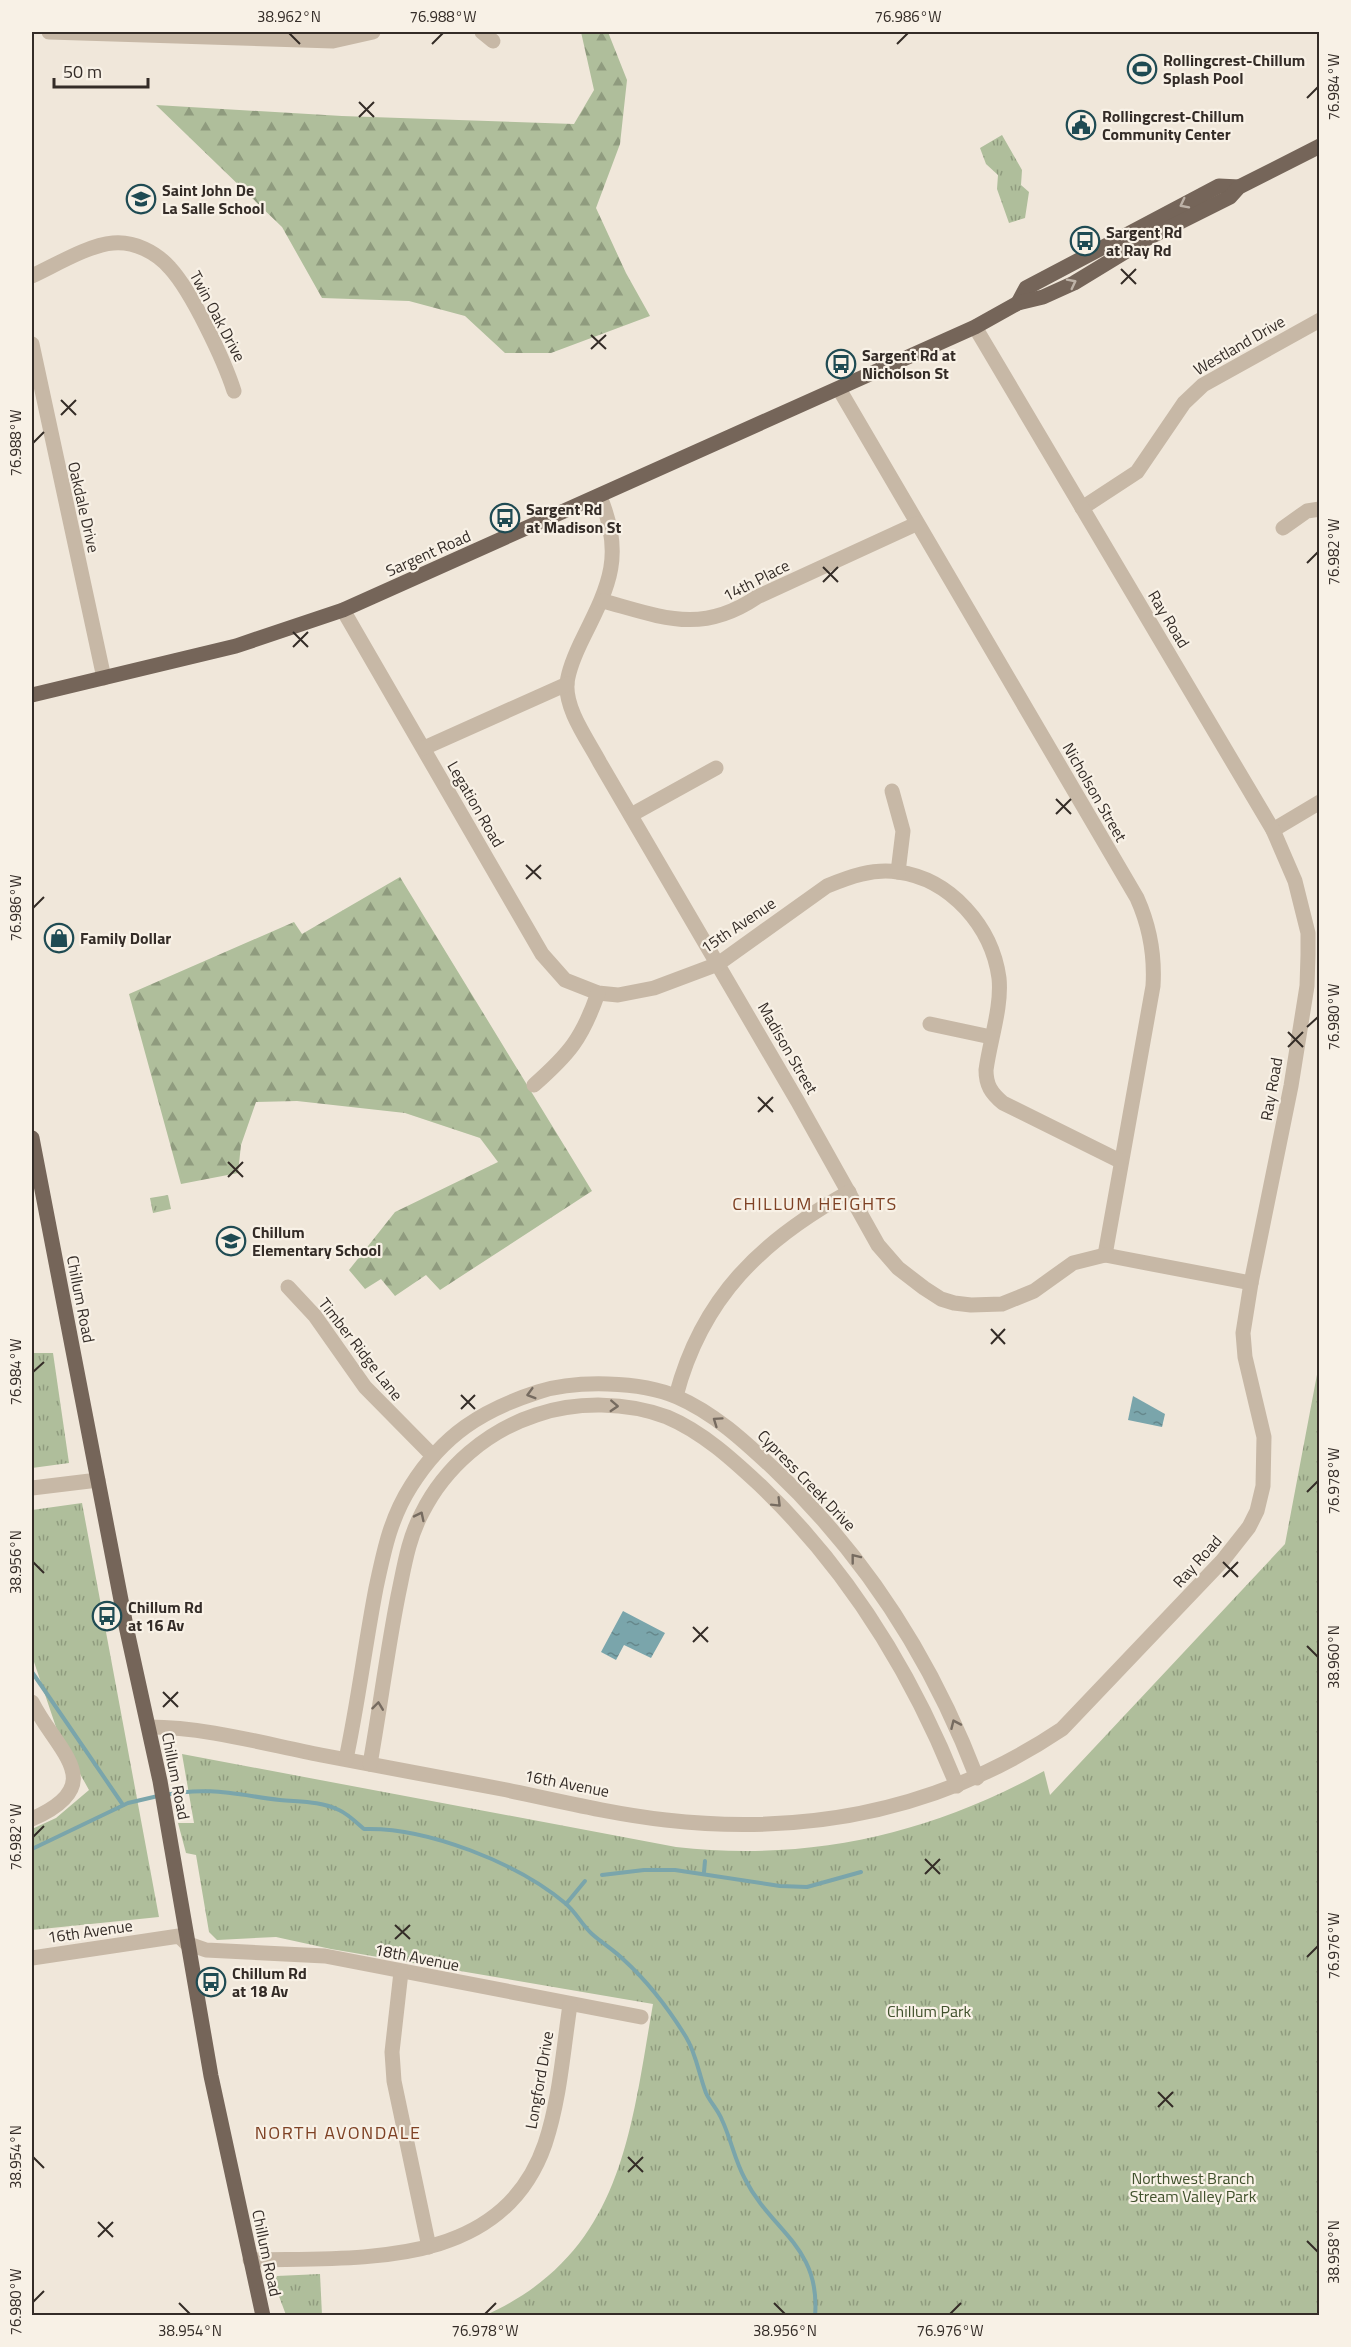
<svg xmlns="http://www.w3.org/2000/svg" width="1351" height="2347" viewBox="0 0 1351 2347" font-family="'Titillium Web',sans-serif">
	<style>
		.forest { fill: url(#forest-firs) }
		.park { fill: url(#park-tufts) }
		.water { fill: url(#water-ripples) }
		.lines { fill: none; stroke-linecap: round; stroke-linejoin: round }
		.stream { stroke: #7aa5ab; stroke-width: 4 }
		.minor { stroke: #c7b8a6; stroke-width: 15 }
		.major { stroke: #756559; stroke-width: 15 }
		.oneway { stroke: #bdb2a7 }
		.oneway2 { stroke: #766b60 }
		.ticks { fill: none; stroke: #342c27; stroke-width: 2 }
		.labels { text-anchor: middle; dominant-baseline: central; stroke-width: 4.5; stroke-linejoin: round; paint-order: stroke }
		.poi-label { font-size: 16px; font-weight: bold; fill: #342c27; stroke: #f8f1e6; text-anchor: start }
		.street-label { font-size: 16px; fill: #342c27; stroke: #f8f1e6 }
		.park-label { font-size: 16px; fill: #40512c; stroke: #f8f1e6 }
		.neighbourhood-label { font-size: 18px; letter-spacing: 1.5px; fill: #7e4124; stroke: #f8f1e6 }
		.neatline { fill: none; stroke: #342c27; stroke-width: 2 }
		.ticks-label { font-size: 15px; text-anchor: middle; fill: #342c27 }
	</style>
	<defs>
		<pattern id="forest-firs" width="22" height="20" patternUnits="userSpaceOnUse" patternTransform="scale(1.5)"><rect width="22" height="20" fill="#afbe9b"/><path d="M5 1l3.5 6h-7zM16 11l3.5 6h-7z" fill="#8f9b7e"/></pattern>
		<pattern id="park-tufts" width="24" height="20" patternUnits="userSpaceOnUse" patternTransform="scale(1.5)"><rect width="24" height="20" fill="#afbe9b"/><path d="M3 7l-1-3M5 7V3M7 7l1-3M15 17l-1-3M17 17v-4M19 17l1-3" fill="none" stroke="#8f9b7e"/></pattern>
		<pattern id="water-ripples" width="26" height="14" patternUnits="userSpaceOnUse" patternTransform="scale(1.5)"><rect width="26" height="14" fill="#7aa5ab"/><path d="M2 4q2-2 4 0t4 0M15 11q2-2 4 0t4 0" fill="none" stroke="#65878b"/></pattern>
	</defs>
	<rect width="100%" height="100%" fill="#f0e7da"/>
	<!-- forest -->
	<g class="forest">
		<path d="M581,32h27l19,48 -7,64 -24,64 30,65 24,43 -99,37h-46l-40,-37 -56,-15 -87,-3 -40,-71 -126,-122 186,11 232,8 20,-34z"/>
		<path d="M400,877l192,314 -152,99 -14,-15 -31,21 -14,-17 -16,10 -16,-19 46,-58 103,-50 -18,-24 -75,-25 -108,-12 -41,1 -15,43 -3,28 -57,11 -52,-190 165,-72 8,12z"/>
	</g>
	<!-- park -->
	<g class="park">
		<path d="M1002,135l20,35 -1,15 8,7 -4,26 -16,5 -12,-34 1,-14 -12,-11 -6,-16z"/>
		<path d="M168,1195l3,14 -18,4 -3,-15z"/>
		<path d="M32,1353h21l16,110 -37,5z"/>
		<path d="M1319,1364v951h-833c136,-62 144,-180 167,-311l-322,-55 -55,-12 -59,3 -8,-8 -13,-77 -10,-2 -8,-30h16l-12,-69 494,93c130,15 253,-12 368,-76l6,24 235,-251z"/>
		<path d="M82,1503l77,414 -127,13v-101l24,-11 33,-28 -30,-54 -27,-80v-146z"/>
		<path d="M320,2274l2,41h-36l-12,-32 3,-7z"/>
	</g>
	<!-- water -->
	<g class="water">
		<path d="M1133,1396l32,18 -3,13 -34,-7z"/>
		<path d="M623,1611l42,22 -14,25 -27,-13 -8,15 -15,-8z"/>
	</g>
	<g class="lines">
		<!-- stream -->
		<g class="stream">
			<path d="M32,1672l91,133"/>
			<path d="M165,1795c43,-9 73,0 115,5 19,2 40,1 59,10 9,4 18,13 25,19 63,-2 153,34 201,74 11,9 17,22 27,31 10,9 22,16 32,26 23,21 46,51 62,77 10,16 13,38 20,56 4,9 12,17 16,27 9,19 13,41 23,59 26,52 76,67 70,137"/>
			<path d="M32,1849l96,-46 30,-7"/>
			<path d="M704,1872l1,-11"/>
			<path d="M602,1875l42,-5h31l105,16 27,1 54,-15"/>
			<path d="M566,1904l19,-23"/>
		</g>
		<!-- minor -->
		<g class="minor">
			<path d="M49,32l284,9 40,-9"/>
			<path d="M482,32l11,9"/>
			<path d="M32,276c22,-10 56,-31 81,-33 21,-2 43,9 57,25 22,24 54,92 64,123"/>
			<path d="M32,344l72,334"/>
			<path d="M839,389l298,509c13,29 18,56 16,88l-48,269"/>
			<path d="M600,497c24,57 10,87 -16,139 -7,14 -15,31 -17,47 -2,27 21,57 33,80l198,339 80,143 20,23 26,20 17,11 13,4 17,2 31,-1 32,-13 39,-28 32,-8 146,28"/>
			<path d="M1082,508l55,-36 47,-69 19,-18 117,-65"/>
			<path d="M1283,528l24,-17 13,-2"/>
			<path d="M603,601c59,16 98,34 154,-4l159,-73"/>
			<path d="M343,610l199,344 23,26 33,13 20,2 36,-7 64,-24 109,-78c22,-9 46,-18 71,-14 53,7 94,55 101,106 3,29 -9,62 -13,92 0,15 5,23 17,33l117,58"/>
			<path d="M424,748l143,-64"/>
			<path d="M892,791l11,40 -5,41"/>
			<path d="M631,815l85,-47"/>
			<path d="M1273,830l47,-28"/>
			<path d="M930,1024l61,13"/>
			<path d="M534,1085c35,-31 48,-46 64,-92"/>
			<path d="M288,1287l27,29 50,71 68,69"/>
			<path d="M676,1396c26,-99 86,-156 173,-204"/>
			<path d="M32,1488l66,-8"/>
			<path d="M32,1702c25,50 79,82 0,117"/>
			<path d="M149,1727c57,0 116,17 172,28 62,12 125,23 186,35 52,11 106,24 159,30 142,16 277,-11 396,-91l161,-169 26,-33 8,-16 6,-25 1,-49 -19,-80 -2,-24 8,-50 40,-197 16,-100 1,-31v-22l-13,-52 -22,-51 -298,-503"/>
			<path d="M346,1759c12,-56 19,-114 30,-171 8,-37 14,-69 35,-102 32,-51 71,-76 127,-94 37,-12 103,-11 139,5 37,16 67,44 96,71 92,87 159,192 204,310"/>
			<path d="M370,1764c10,-56 17,-112 28,-168 6,-28 10,-57 24,-83 23,-46 65,-82 114,-98 41,-14 91,-13 131,2 36,15 67,44 95,70 88,85 150,186 195,299"/>
			<path d="M32,1958l147,-22 7,7 20,7 119,6 316,61"/>
			<path d="M401,1972l-9,80 2,29 35,166"/>
			<path d="M250,2260c108,-3 251,11 295,-116 15,-45 18,-93 25,-139"/>
		</g>
		<!-- major -->
		<g class="major">
			<path d="M1018,303l8,-15 193,-102 20,1"/>
			<path d="M32,695l204,-49 107,-36 632,-283 43,-24 25,-6 31,-14 74,-45 82,-41 9,-10 81,-41"/>
			<path d="M32,1138l94,488 34,155 51,295 52,240"/>
		</g>
	</g>
	<!-- one-way arrows -->
	<defs><path id="oneway-chevron" d="M-2-3.5L2.5 0L-2 3.5" fill="none" stroke-width="1.6" stroke-linecap="round" stroke-linejoin="round" transform="scale(1.5)"/></defs>
	<g class="oneway">
		<use href="#oneway-chevron" transform="translate(1184 204) rotate(153)"/>
		<use href="#oneway-chevron" transform="translate(1072 283) rotate(-27)"/>
	</g>
	<g class="oneway2">
		<use href="#oneway-chevron" transform="translate(531 1394) rotate(164)"/>
		<use href="#oneway-chevron" transform="translate(614 1406) rotate(3)"/>
		<use href="#oneway-chevron" transform="translate(717 1421) rotate(-145)"/>
		<use href="#oneway-chevron" transform="translate(777 1503) rotate(45)"/>
		<use href="#oneway-chevron" transform="translate(420 1516) rotate(-64)"/>
		<use href="#oneway-chevron" transform="translate(855 1558) rotate(-128)"/>
		<use href="#oneway-chevron" transform="translate(378 1706) rotate(-83)"/>
		<use href="#oneway-chevron" transform="translate(955 1724) rotate(-114)"/>
	</g>
	<!-- ticks -->
	<path class="ticks" d="M289,33l11,11M432,44l11,-11M897,44l11,-11M1307,98l11,-11M359,102l15,15M359,117l15,-15M1121,269l15,15M1121,284l15,-15M591,335l15,14M591,349l15,-14M61,400l15,15M61,415l15,-15M33,443l11,-11M1307,563l11,-11M823,567l15,15M823,582l15,-15M293,632l15,15M293,647l15,-15M1056,799l15,15M1056,814l15,-15M526,865l15,14M526,879l15,-14M33,908l11,-11M1307,1027l11,-10M1288,1032l15,15M1288,1047l15,-15M758,1097l15,15M758,1112l15,-15M228,1162l15,15M228,1177l15,-15M991,1329l14,15M991,1344l14,-15M33,1372l11,-10M461,1395l14,14M461,1409l14,-14M1307,1492l11,-11M33,1562l11,11M1223,1562l15,15M1223,1577l15,-15M693,1627l15,15M693,1642l15,-15M1307,1646l11,11M163,1692l15,15M163,1707l15,-15M33,1837l11,-11M925,1859l15,15M925,1874l15,-15M395,1925l15,14M395,1939l15,-14M1307,1957l11,-11M1158,2092l15,15M1158,2107l15,-15M33,2157l11,11M628,2157l15,15M628,2172l15,-15M98,2222l15,15M98,2237l15,-15M1307,2241l11,11M33,2302l11,-11M179,2303l11,11M774,2303l11,11M485,2314l11,-11M950,2314l11,-11"/>
	<!-- icons -->
	<defs>
		<g id="stadium-ring" transform="scale(1.5)"><circle r="9.5" fill="#f8f1e6" stroke="#1f4b53" stroke-width="1.5"/><path d="M0-5a6.5 5 0 1 0 0 10a6.5 5 0 1 0 0-10ZM-3.5-1.8h7v3.6h-7Z" fill="#1f4b53"/></g>
		<g id="civic-ring" transform="scale(1.5)"><circle r="9.5" fill="#f8f1e6" stroke="#1f4b53" stroke-width="1.5"/><path d="M-.6-6.5H3V-4.5H.6V-3L4-1V1h2V6H-6V1h2V-1L-.6-3ZM-1.2 2.5V6h2.4V2.5Z" fill="#1f4b53"/></g>
		<g id="school-ring" transform="scale(1.5)"><circle r="9.5" fill="#f8f1e6" stroke="#1f4b53" stroke-width="1.5"/><path d="M0-5L7-2L0 1L-7-2ZM-4 1L0 2.5L4 1V4Q0 6-4 4Z" fill="#1f4b53"/></g>
		<g id="bus-ring" transform="scale(1.5)"><circle r="9.5" fill="#f8f1e6" stroke="#1f4b53" stroke-width="1.5"/><path d="M-5-6H5V4H4V6H2V4H-2V6H-4V4H-5ZM-3.5-4V0h7V-4ZM-3.5 1.2v1.5H-2V1.2ZM2 1.2v1.5H3.5V1.2Z" fill="#1f4b53"/></g>
		<g id="shop-ring" transform="scale(1.5)"><circle r="9.5" fill="#f8f1e6" stroke="#1f4b53" stroke-width="1.5"/><path d="M-5-2.5h2.3a2.7 3.5 0 0 1 5.4 0H5L5.5 6h-11ZM-1.5-2.5h3a1.5 2.3 0 0 0-3 0Z" fill="#1f4b53"/></g>
	</defs>
	<g fill-rule="evenodd">
		<use href="#stadium-ring" x="1142" y="69"/>
		<use href="#civic-ring" x="1081" y="125"/>
		<use href="#school-ring" x="141" y="199"/>
		<use href="#bus-ring" x="1085" y="241"/>
		<use href="#bus-ring" x="841" y="364"/>
		<use href="#bus-ring" x="505" y="518"/>
		<use href="#shop-ring" x="59" y="938"/>
		<use href="#school-ring" x="231" y="1241"/>
		<use href="#bus-ring" x="107" y="1616"/>
		<use href="#bus-ring" x="211" y="1982"/>
	</g>
	<g class="labels">
		<!-- poi labels -->
		<g class="poi-label">
			<text x="1163" y="60">Rollingcrest-Chillum<tspan x="1163" dy="18">Splash Pool</tspan></text>
			<text x="1102" y="116">Rollingcrest-Chillum<tspan x="1102" dy="18">Community Center</tspan></text>
			<text x="162" y="190">Saint John De<tspan x="162" dy="18">La Salle School</tspan></text>
			<text x="1106" y="232">Sargent Rd<tspan x="1106" dy="18">at Ray Rd</tspan></text>
			<text x="862" y="355">Sargent Rd at<tspan x="862" dy="18">Nicholson St</tspan></text>
			<text x="526" y="509">Sargent Rd<tspan x="526" dy="18">at Madison St</tspan></text>
			<text x="80" y="938">Family Dollar</text>
			<text x="252" y="1232">Chillum<tspan x="252" dy="18">Elementary School</tspan></text>
			<text x="128" y="1607">Chillum Rd<tspan x="128" dy="18">at 16 Av</tspan></text>
			<text x="232" y="1973">Chillum Rd<tspan x="232" dy="18">at 18 Av</tspan></text>
		</g>
		<!-- street labels -->
		<g class="street-label">
			<text transform="translate(218 316) rotate(62)">Twin Oak Drive</text>
			<text transform="translate(1239 345) rotate(-30)">Westland Drive</text>
			<text transform="translate(84 507) rotate(77)">Oakdale Drive</text>
			<text transform="translate(428 553) rotate(-24)">Sargent Road</text>
			<text transform="translate(756 580) rotate(-27)">14th Place</text>
			<text transform="translate(1169 619) rotate(59)">Ray Road</text>
			<text transform="translate(1095 792) rotate(60)">Nicholson Street</text>
			<text transform="translate(476 804) rotate(60)">Legation Road</text>
			<text transform="translate(738 925) rotate(-34)">15th Avenue</text>
			<text transform="translate(788 1048) rotate(60)">Madison Street</text>
			<text transform="translate(1271 1089) rotate(-80)">Ray Road</text>
			<text transform="translate(81 1299) rotate(79)">Chillum Road</text>
			<text transform="translate(361 1349) rotate(52)">Timber Ridge Lane</text>
			<text transform="translate(807 1480) rotate(46)">Cypress Creek Drive</text>
			<text transform="translate(1197 1561) rotate(-48)">Ray Road</text>
			<text transform="translate(176 1776) rotate(79)">Chillum Road</text>
			<text transform="translate(567 1783) rotate(11)">16th Avenue</text>
			<text transform="translate(90 1931) rotate(-8)">16th Avenue</text>
			<text transform="translate(417 1957) rotate(11)">18th Avenue</text>
			<text transform="translate(539 2080) rotate(-80)">Longford Drive</text>
			<text transform="translate(267 2253) rotate(78)">Chillum Road</text>
		</g>
		<!-- park labels -->
		<g class="park-label">
			<text x="929" y="2011">Chillum Park</text>
			<text x="1193" y="2178">Northwest Branch<tspan x="1193" dy="18">Stream Valley Park</tspan></text>
		</g>
		<!-- neighbourhood labels -->
		<g class="neighbourhood-label">
			<text x="815" y="1203">CHILLUM HEIGHTS</text>
			<text x="338" y="2132">NORTH AVONDALE</text>
		</g>
	</g>
	<!-- border -->
	<rect width="1351" height="2347" fill="none" stroke="#f8f1e6" stroke-width="66"/>
	<!-- scale -->
	<path d="M54 78v9h94v-9" fill="none" stroke="#342c27" stroke-width="3"/>
	<text x="63" y="78" font-size="18" fill="#342c27" stroke="#f8f1e6" stroke-width="4.5" paint-order="stroke">50 m</text>
	<rect x="33" y="33" width="1285" height="2281" class="neatline"/>
	<g class="ticks-label">
		<text x="289" y="22">38.962°N</text>
		<text x="443" y="22">76.988°W</text>
		<text x="908" y="22">76.986°W</text>
		<text transform="translate(1334 87) rotate(-90)" y="5">76.984°W</text>
		<text transform="translate(16 443) rotate(-90)" y="5">76.988°W</text>
		<text transform="translate(1334 552) rotate(-90)" y="5">76.982°W</text>
		<text transform="translate(16 908) rotate(-90)" y="5">76.986°W</text>
		<text transform="translate(1334 1017) rotate(-90)" y="5">76.980°W</text>
		<text transform="translate(16 1372) rotate(-90)" y="5">76.984°W</text>
		<text transform="translate(1334 1481) rotate(-90)" y="5">76.978°W</text>
		<text transform="translate(16 1562) rotate(-90)" y="5">38.956°N</text>
		<text transform="translate(1334 1657) rotate(-90)" y="5">38.960°N</text>
		<text transform="translate(16 1837) rotate(-90)" y="5">76.982°W</text>
		<text transform="translate(1334 1946) rotate(-90)" y="5">76.976°W</text>
		<text transform="translate(16 2157) rotate(-90)" y="5">38.954°N</text>
		<text transform="translate(1334 2252) rotate(-90)" y="5">38.958°N</text>
		<text transform="translate(16 2302) rotate(-90)" y="5">76.980°W</text>
		<text x="190" y="2336">38.954°N</text>
		<text x="485" y="2336">76.978°W</text>
		<text x="785" y="2336">38.956°N</text>
		<text x="950" y="2336">76.976°W</text>
	</g>
</svg>
